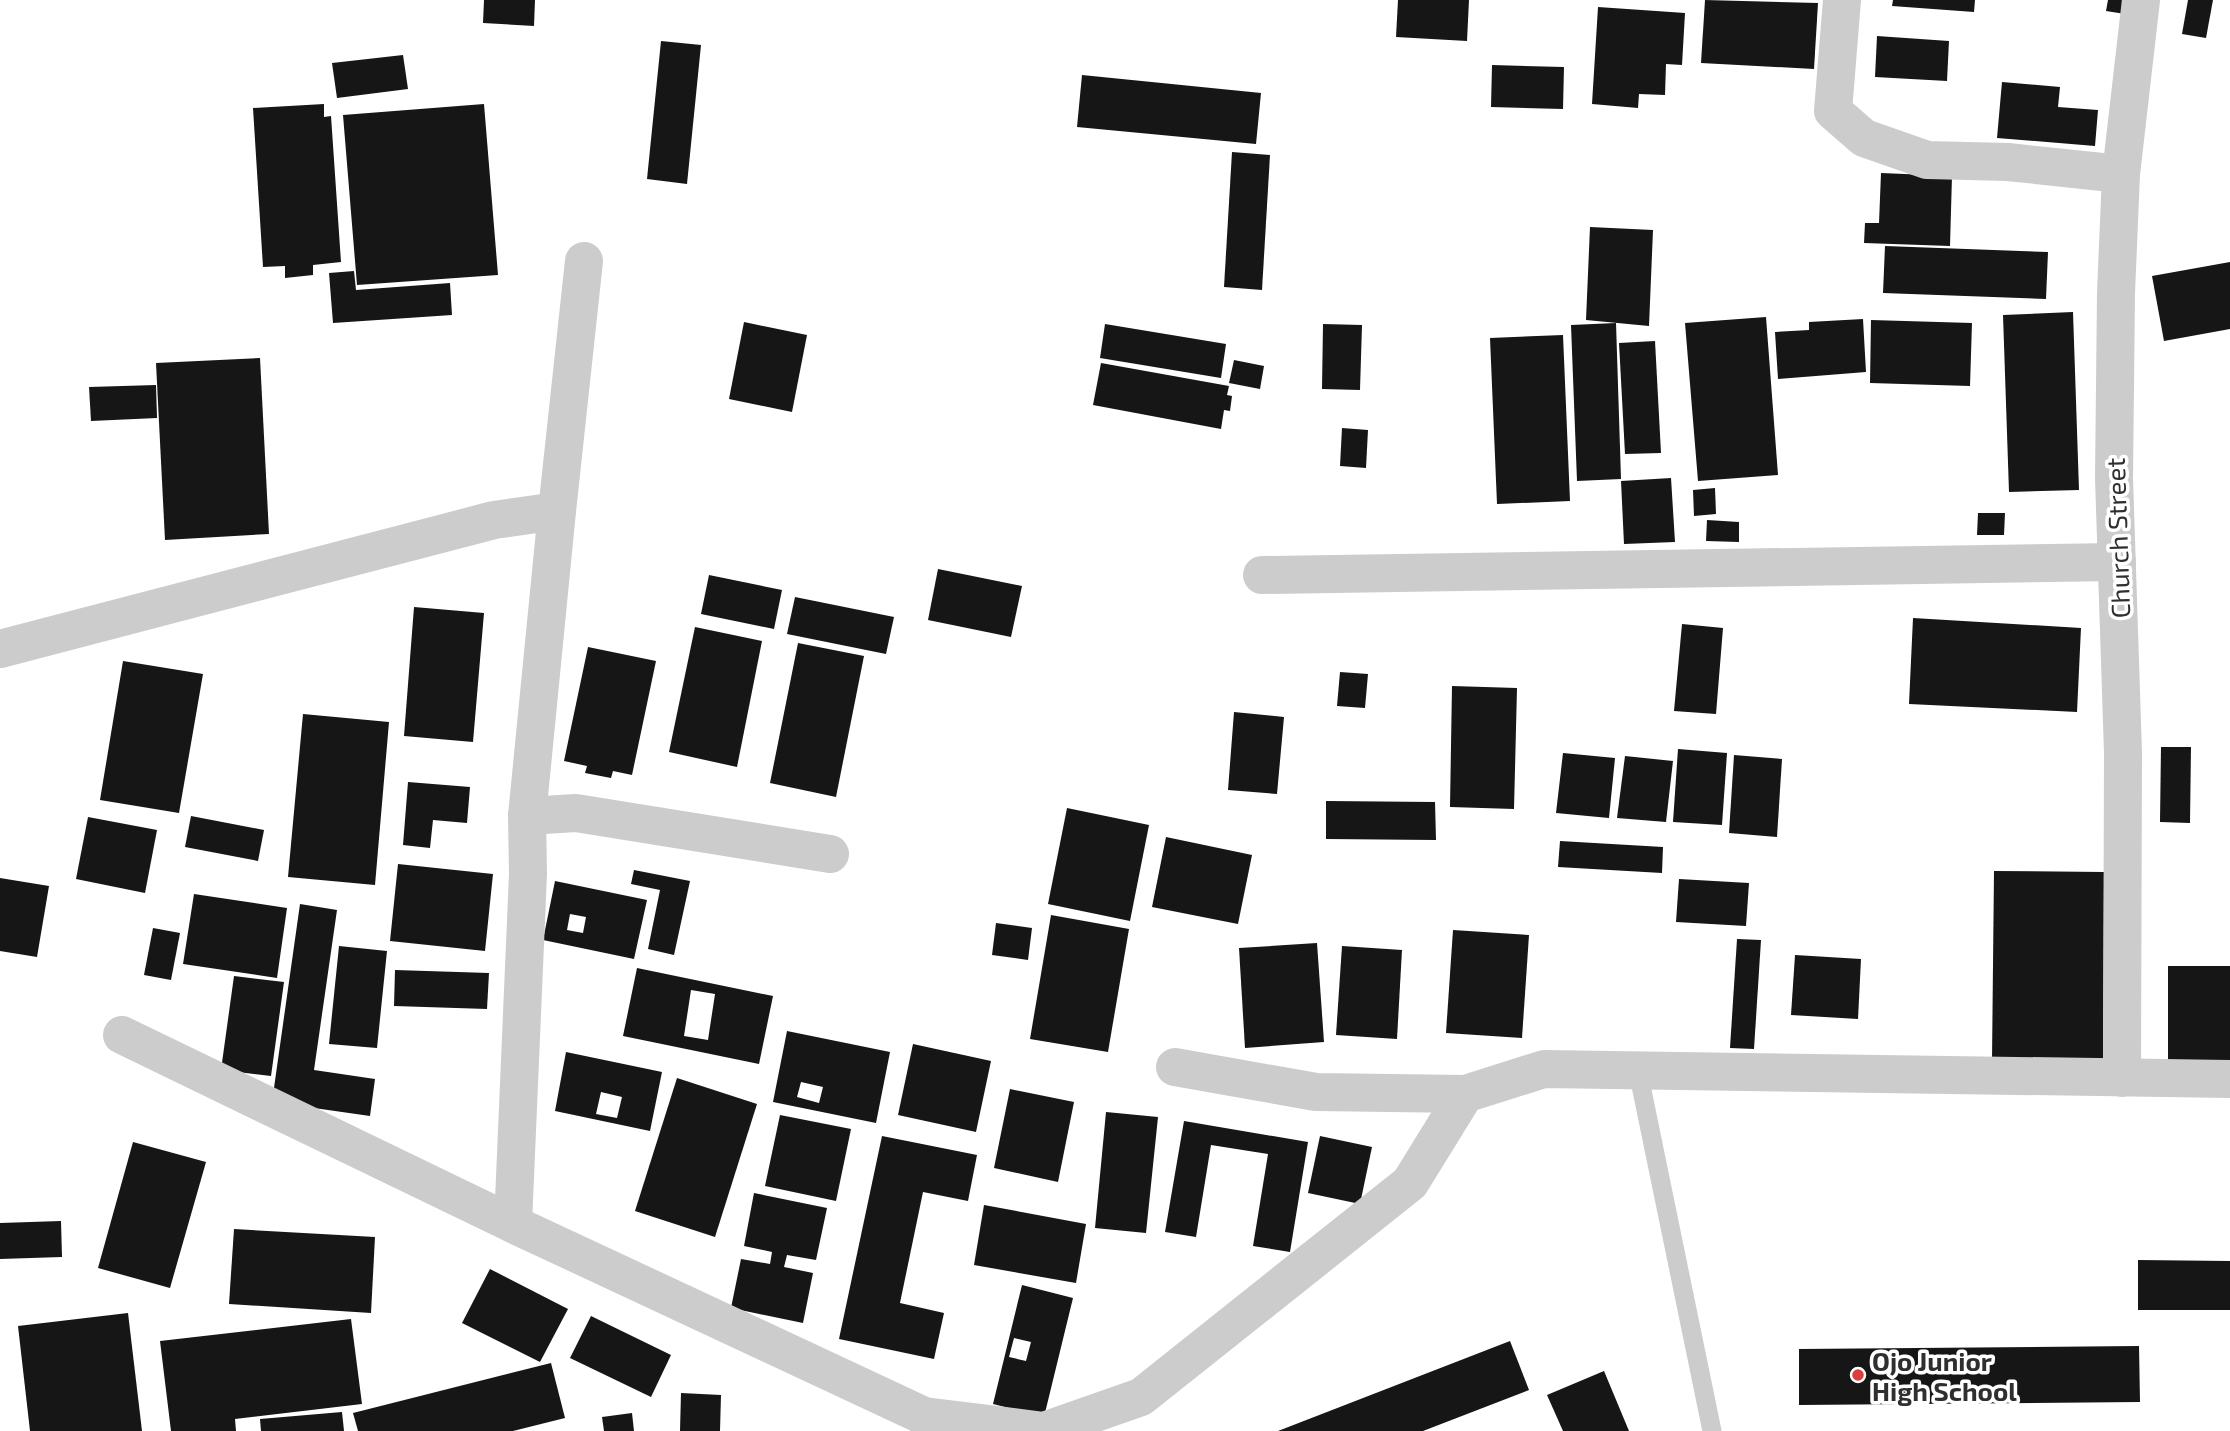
<svg xmlns="http://www.w3.org/2000/svg" width="2230" height="1431" viewBox="0 0 2230 1431" font-family="'Exo 2',sans-serif">
	<style>
		.building { fill: #161616; fill-rule: evenodd }
		.lines { fill: none; stroke-linecap: round; stroke-linejoin: round }
		.lane { stroke: #ccc; stroke-width: 19 }
		.street { stroke: #ccc; stroke-width: 38 }
		.poi-dot { fill: #da3f3d; stroke: #fff; stroke-width: 2.5 }
		.labels { text-anchor: middle; dominant-baseline: central; stroke-width: 7; stroke-linejoin: round; paint-order: stroke }
		.street-label { font-size: 26px; fill: #2f2f2f; stroke: #fff }
		.poi-label { font-size: 26px; font-weight: bold; fill: #2f2f2f; stroke: #fff; text-anchor: start }
	</style>
	<rect width="100%" height="100%" fill="#fff"/>
	<!-- building -->
	<g class="building">
		<path d="M484,0h51l-1,26 -51,-3z"/>
		<path d="M1398,0h71l-2,41 -71,-4z"/>
		<path d="M1705,0l113,3 -4,66 -113,-6z"/>
		<path d="M1893,0h82l-1,12 -82,-6z"/>
		<path d="M2108,0h19l-2,14 -19,-3z"/>
		<path d="M2188,0h25l-7,38 -24,-4z"/>
		<path d="M1598,7l87,6 -3,52 -16,-1 -1,31 -26,-1 -1,14 -46,-4z"/>
		<path d="M1877,36l72,5 -2,40 -72,-4z"/>
		<path d="M661,41l40,4 -14,139 -40,-5z"/>
		<path d="M403,55l5,34 -71,9 -5,-35z"/>
		<path d="M1492,65l72,2 -1,42 -72,-2z"/>
		<path d="M1082,75l179,18 -5,51 -179,-17z"/>
		<path d="M2002,82l58,5 -2,20 40,3 -3,36 -98,-8z"/>
		<path d="M324,104v13l7,-1 10,146 -28,3v10l-28,3v-12l-22,1 -10,-159z"/>
		<path d="M484,104l14,171 -141,10 -14,-170z"/>
		<path d="M1232,152l38,3 -8,135 -38,-3z"/>
		<path d="M1881,173l71,3 -2,70 -86,-3 1,-20h14z"/>
		<path d="M1590,227l63,3 -4,96 -63,-6z"/>
		<path d="M1885,246l163,6 -2,47 -163,-6z"/>
		<path d="M2230,262v67l-66,12 -12,-65z"/>
		<path d="M354,271l2,19 94,-7 2,32 -119,8 -4,-50z"/>
		<path d="M2073,312l6,178 -70,2 -6,-177z"/>
		<path d="M1766,317l12,158 -80,6 -13,-158z"/>
		<path d="M1863,319l3,53 -88,7 -3,-47 34,-2v-8z"/>
		<path d="M1871,320l101,3 -2,63 -100,-3z"/>
		<path d="M744,322l63,13 -15,77 -63,-13z"/>
		<path d="M1616,323l5,156 -44,2 -6,-156z"/>
		<path d="M1105,324l121,20 -5,34 -121,-20z"/>
		<path d="M1323,324l39,1 -2,65 -38,-1z"/>
		<path d="M1563,335l7,166 -73,3 -7,-166z"/>
		<path d="M1655,341l6,112 -36,1 -6,-111z"/>
		<path d="M260,358l9,176 -104,6 -9,-177z"/>
		<path d="M1234,360l30,6 -4,23 -31,-6z"/>
		<path d="M1101,363l128,23 -2,9 5,1 -2,15 -6,-1 -3,19 -128,-24z"/>
		<path d="M156,385l1,33 -66,3 -2,-34z"/>
		<path d="M1342,428l26,2 -2,38 -26,-2z"/>
		<path d="M1671,478l4,64 -51,2 -3,-63z"/>
		<path d="M1715,488l1,26 -22,2 -1,-26z"/>
		<path d="M1978,513h27l-1,22h-27z"/>
		<path d="M1707,520l32,2v20l-33,-1z"/>
		<path d="M938,569l84,17 -11,51 -83,-17z"/>
		<path d="M709,575l73,15 -8,39 -73,-15z"/>
		<path d="M795,597l99,20 -8,37 -99,-20z"/>
		<path d="M414,607l70,6 -11,129 -69,-6z"/>
		<path d="M1913,618l168,10 -4,84 -168,-8z"/>
		<path d="M1682,624l41,4 -7,86 -42,-3z"/>
		<path d="M695,627l67,14 -25,126 -68,-15z"/>
		<path d="M798,643l66,13 -28,141 -66,-14z"/>
		<path d="M588,647l68,14 -24,114 -19,-4 -2,7 -26,-5 2,-7 -23,-5z"/>
		<path d="M123,661l80,13 -24,139 -79,-13z"/>
		<path d="M1340,672l28,2 -3,34 -28,-2z"/>
		<path d="M1452,686l65,2 -3,121 -64,-2z"/>
		<path d="M1234,712l50,5 -7,77 -49,-4z"/>
		<path d="M303,714l86,8 -14,163 -87,-8z"/>
		<path d="M2161,747h30l-1,76 -30,-1z"/>
		<path d="M1678,749l49,4 -5,72 -49,-3z"/>
		<path d="M1563,753l52,5 -6,60 -53,-5z"/>
		<path d="M1734,755l48,4 -5,78 -48,-4z"/>
		<path d="M1625,756l48,5 -7,61 -49,-4z"/>
		<path d="M408,782l62,5 -3,36 -34,-3 -3,28 -27,-3z"/>
		<path d="M1326,801l109,1 1,38 -110,-1z"/>
		<path d="M1067,808l82,17 -19,96 -82,-17z"/>
		<path d="M191,816l73,14 -6,31 -73,-14z"/>
		<path d="M88,817l69,13 -12,63 -69,-14z"/>
		<path d="M1166,837l86,18 -14,69 -86,-17z"/>
		<path d="M1560,841l103,6 -1,26 -104,-6z"/>
		<path d="M398,864l95,10 -8,77 -95,-10z"/>
		<path d="M634,870l56,11 -16,74 -26,-6 12,-59 -29,-6z"/>
		<path d="M1994,871l110,1 -1,190 -111,-1z"/>
		<path d="M0,878l49,8 -12,71 -37,-6z"/>
		<path d="M1679,879l70,4 -3,43 -70,-4z"/>
		<path d="M555,881l92,19 -13,59 -91,-19zM570,914l16,3 -3,16 -16,-3z"/>
		<path d="M194,894l93,14 -10,70 -94,-14z"/>
		<path d="M300,904l37,6 -23,160 61,9 -5,37 -98,-14z"/>
		<path d="M1051,915l78,14 -21,123 -78,-13z"/>
		<path d="M996,923l36,5 -4,32 -36,-5z"/>
		<path d="M153,928l27,5 -9,47 -27,-5z"/>
		<path d="M1453,930l76,5 -7,103 -76,-5z"/>
		<path d="M1737,939l24,1 -7,109 -24,-1z"/>
		<path d="M1317,943l7,99 -79,6 -6,-100z"/>
		<path d="M339,946l48,5 -10,97 -48,-4z"/>
		<path d="M1342,946l60,4 -5,89 -61,-4z"/>
		<path d="M1795,955l66,4 -3,60 -67,-4z"/>
		<rect x="2168" y="966" width="62" height="95"/>
		<path d="M637,968l136,28 -14,68 -136,-28zM691,990l24,4 -7,46 -24,-4z"/>
		<path d="M395,970l94,3 -2,36 -93,-3z"/>
		<path d="M234,976l50,6 -13,94 -50,-6z"/>
		<path d="M787,1031l103,21 -14,71 -103,-21zM801,1082l22,5 -4,16 -22,-6z"/>
		<path d="M913,1044l78,17 -15,71 -78,-17z"/>
		<path d="M566,1052l96,20 -12,59 -95,-20zM601,1092l21,5 -5,21 -21,-4z"/>
		<path d="M677,1078l80,26 -42,133 -80,-26z"/>
		<path d="M1010,1089l64,13 -16,80 -64,-14z"/>
		<path d="M1106,1112l52,5 -12,116 -51,-5z"/>
		<path d="M780,1115l71,14 -15,72 -71,-15z"/>
		<path d="M1184,1121l124,21 -18,110 -37,-6 15,-92 -57,-9 -15,92 -31,-5z"/>
		<path d="M882,1136l95,19 -9,46 -45,-9 -23,111 44,10 -10,46 -95,-20z"/>
		<path d="M1320,1136l52,11 -12,57 -52,-11z"/>
		<path d="M133,1142l73,20 -36,126 -72,-20z"/>
		<path d="M754,1193l73,15 -11,52 -29,-5 -3,12 29,6 -10,50 -72,-15 10,-49 29,5 2,-12 -28,-6z"/>
		<path d="M984,1205l102,19 -10,59 -102,-18z"/>
		<path d="M61,1221l1,36 -62,2v-36z"/>
		<path d="M234,1229l141,8 -4,76 -142,-9z"/>
		<path d="M2138,1260l92,1v49h-92z"/>
		<path d="M490,1269l78,40 -28,53 -78,-39z"/>
		<path d="M1022,1285l51,13 -29,119 -51,-13zM1014,1338l17,4 -5,19 -17,-4z"/>
		<path d="M128,1313l14,118h-112l-12,-105z"/>
		<path d="M591,1316l80,39 -20,42 -81,-39z"/>
		<path d="M351,1319l11,85 -127,15 1,12h-65l-11,-90z"/>
		<path d="M1510,1341l19,49 -106,41h-145z"/>
		<path d="M2139,1346l1,56 -341,3v-56z"/>
		<path d="M551,1363l14,55 -52,13h-155l-5,-18z"/>
		<path d="M1604,1371l25,60h-66l-16,-36z"/>
		<path d="M681,1393l40,2 -1,36h-40z"/>
		<path d="M342,1412l2,19h-83l-1,-12z"/>
		<path d="M632,1413l2,18h-30l-2,-14z"/>
	</g>
	<g class="lines">
		<!-- lane -->
		<path class="lane" d="M1638,1071l74,360"/>
		<!-- street -->
		<g class="street">
			<path d="M1842,0l-9,111 31,27 63,22 81,2 113,12"/>
			<path d="M557,511l27,-250"/>
			<path d="M1262,575l855,-13"/>
			<path d="M0,649l494,-129 63,-9 -30,305 1,58 -15,350"/>
			<path d="M527,816l49,-3 254,41"/>
			<path d="M122,1035l391,189 411,192 120,15 97,-34 269,-214 55,-89 79,-25 686,10"/>
			<path d="M1175,1067l141,25 149,2"/>
			<path d="M2122,1078l1,-325 -9,-275 2,-185 5,-119 20,-174"/>
		</g>
	</g>
	<!-- markers -->
	<circle class="poi-dot" cx="1858" cy="1375" r="7"/>
	<g class="labels">
		<!-- street labels -->
		<g class="street-label">
			<text transform="translate(2117 538) rotate(-92)">Church Street</text>
		</g>
		<!-- poi labels -->
		<g class="poi-label">
			<text x="1872" y="1360">Ojo Junior<tspan x="1872" dy="30">High School</tspan></text>
		</g>
	</g>
</svg>
